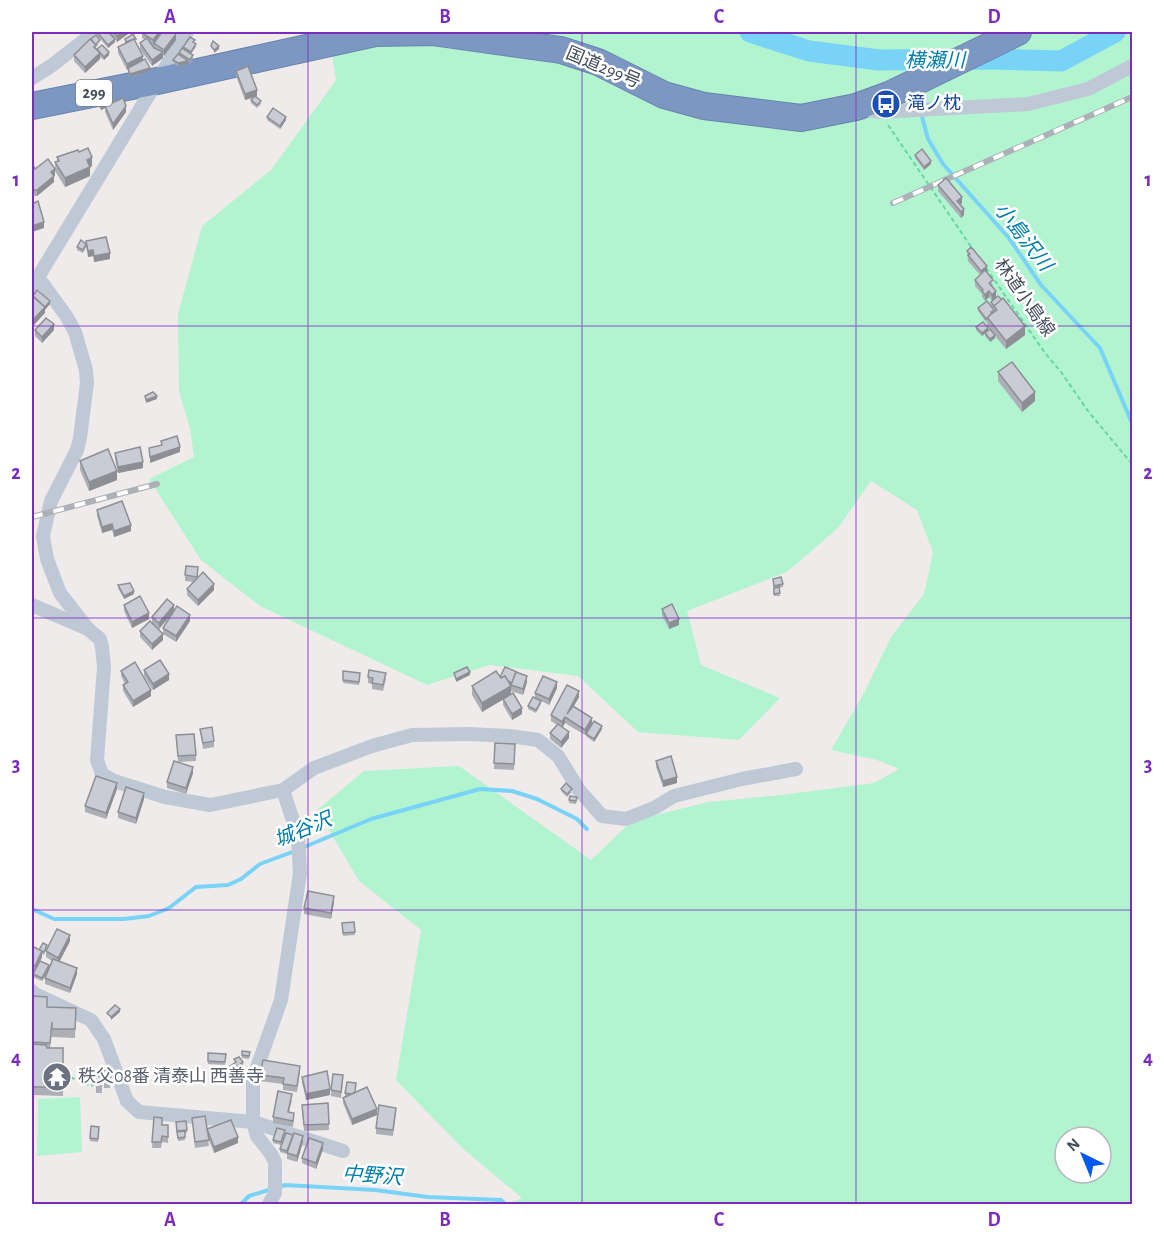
<svg xmlns="http://www.w3.org/2000/svg" width="1164" height="1236" viewBox="0 0 1164 1236" font-family="'Alegreya Sans','Noto Sans JP',sans-serif">
	<style>
		.green { fill: #b2f4d0; fill-rule: evenodd }
		.lines { fill: none; stroke-linecap: round; stroke-linejoin: round }
		.stream { stroke: #79d3f7; stroke-width: 4 }
		.river { stroke: #79d3f7; stroke-width: 21 }
		.highway-casing { stroke: #6783ad; stroke-width: 28 }
		.path { stroke: #66d5a7; stroke-width: 2; stroke-dasharray: 4.5 3; stroke-linecap: butt }
		.street { stroke: #bfc9d5; stroke-width: 14 }
		.highway { stroke: #7c98c2; stroke-width: 26 }
		.rail-casing { stroke: #acb0b7; stroke-width: 6 }
		.rail { stroke: #fff; stroke-width: 4; stroke-dasharray: 11; stroke-linecap: butt }
		.wall { fill: #adafb6 }
		.shaded-wall { fill: #8d8f94 }
		.building { fill: #c9ccd4; stroke: #8d8f94; stroke-width: 1.5 }
		.grid { fill: none; stroke: #7b2cbf; stroke-width: 1.5; stroke-opacity: 0.55 }
		.labels { text-anchor: middle; dominant-baseline: central; stroke-width: 5; stroke-linejoin: round; paint-order: stroke }
		.shield { fill: #fff; stroke: #7b828c; stroke-width: 1.5 }
		.shield-label { font-size: 16px; font-weight: bold; fill: #424d5b }
		.street-label { font-size: 18px; fill: #424d5b; stroke: #fff }
		.transit-label { font-size: 18px; fill: #164399; stroke: #fff; text-anchor: start }
		.worship-label { font-size: 18px; fill: #5b616d; stroke: #fff; text-anchor: start }
		.water-label { font-size: 20px; font-style: italic; fill: #007daf; stroke: #fff }
		.neatline { fill: none; stroke: #7b2cbf; stroke-width: 2 }
		.grid-label { font-size: 20px; text-anchor: middle; font-weight: bold; fill: #7b2cbf }
	</style>
	<rect width="100%" height="100%" fill="#efebeb"/>
	<!-- green -->
	<g class="green">
		<path d="M328,32h804v1172h-624l14,-6 -60,-50 -66,-68 25,-150 -62,-49 -42,-71 47,-39 95,-5 132,94 41,-39 76,-19 73,-7 93,-12 25,-14 -22,-9 -46,-10 33,-57 27,-56 33,-43 9,-42 -16,-42 -46,-29 -33,47 -51,44 -100,39 14,54 79,33 -41,42 -101,-8 -60,-56 -88,-11 -63,20 -167,-79 -59,-46 -52,-81 45,-22 -4,-28 -11,-38 -1,-77 24,-88 69,-56 65,-90zM1065,1137h36v36h-36z"/>
		<path d="M80,1097l2,55 -45,4 1,-57z"/>
	</g>
	<g class="lines">
		<!-- stream -->
		<g class="stream">
			<path d="M907,61l3,13"/>
			<path d="M921,113l7,26 15,25 66,74 32,47 59,63 32,75"/>
			<path d="M302,848l69,-29 109,-30 32,2 25,8 40,20 10,10"/>
			<path d="M32,909l22,10h70l25,-3 20,-8 27,-21 32,-2 13,-6 19,-15 35,-13"/>
			<path d="M241,1204l8,-8 36,-11 90,5 53,7 73,3 4,4"/>
		</g>
		<!-- river -->
		<path class="river" d="M750,32l59,19 70,9 112,-1 70,2 54,-29"/>
		<!-- highway casing -->
		<g class="highway-casing">
			<path id="highway" d="M32,106l125,-25 218,-48 57,-1 129,18 37,12 66,33 40,11 97,12 55,-11 33,-12 129,-63"/>
		</g>
		<!-- path -->
		<g class="path">
			<path d="M888,125l88,129"/>
			<path d="M986,268l59,85 16,19 27,39 44,53"/>
			<path d="M63,1077h7l21,9 7,-3"/>
		</g>
		<!-- street -->
		<g class="street">
			<path d="M32,78l19,-12 44,-34"/>
			<path d="M864,109l16,3 148,-8 60,-15 44,-23"/>
			<path d="M38,277l29,40 8,15 11,38 1,13 -7,55 -3,12 -26,51 -8,35 4,23 13,34 28,36 12,10 2,8 2,20 -7,93 5,14 12,7 51,16 45,8 73,-15 31,-22 58,-22 40,-11 57,-1 41,2 28,4 20,16 21,34 23,26 24,3 28,-11 20,-12 68,-17 54,-10"/>
			<path d="M32,287l155,-255"/>
			<path d="M32,605l56,24"/>
			<path d="M32,991l3,3 56,26 13,19 23,62 12,11 114,10 90,29"/>
			<path d="M269,1204l6,-11v-31l-4,-8 -14,-18 -4,-14v-43l28,-79 19,-127 -2,-37 -15,-46"/>
		</g>
		<!-- highway -->
		<use href="#highway" class="highway"/>
		<!-- rail casing -->
		<g class="rail-casing">
			<g id="rail">
				<path d="M893,203l239,-106"/>
				<path d="M32,517l125,-33"/>
			</g>
		</g>
		<!-- rail -->
		<use href="#rail" class="rail"/>
	</g>
	<!-- wall -->
	<g class="wall">
		<path d="M97,32l18,10 -7,6 -11,-13z"/>
		<path d="M109,32h19v2l-11,8z"/>
		<path d="M142,33l34,7 -12,16 -1,-1v3l-11,8 -12,-17v-6l5,-3 -3,-2z"/>
		<path d="M125,39l10,3 8,19 7,10 -20,6 -2,-8 -1,1 -9,-17v-6l7,-4z"/>
		<path d="M100,43l-4,4v1l13,7 -5,5 -4,-3v2l-15,14 -11,-12v-6z"/>
		<path d="M194,43l2,4 -5,7 2,4 -3,5 -2,-1v2l-10,2 -5,-3v-3l10,-11v-2z"/>
		<path d="M236,71l21,25h-1l5,8 -4,4 -6,-5v-3l4,-3 -10,3 -9,-24z"/>
		<path d="M97,101l12,3 17,8 -13,18 -8,-18v-4l-4,2 -4,-6z"/>
		<path d="M267,117l19,3 -6,9 -13,-9z"/>
		<path d="M79,152l13,14 -2,1v9l-25,11 -10,-16v-9h2v-5z"/>
		<path d="M915,155l16,9 -7,6 -9,-12z"/>
		<path d="M32,169h3l20,6 -1,1v6l-17,14h-3l-2,-4z"/>
		<path d="M938,185l24,18 -2,2 4,10 -3,3 -23,-27z"/>
		<path d="M86,241l24,18 -16,3 -1,-6 -5,1 -2,-10 -3,6 -6,-3v-3l9,-3z"/>
		<path d="M967,251l20,21 6,14 -1,1v14l-3,-4 -4,4 -3,-4v-3l-7,-8v-6l5,-5 -12,-14z"/>
		<path d="M991,302l34,33 -19,14 -11,-13v2l-5,4 -5,-6v-3l-3,3 -6,-6v-3l12,4 2,-2 -3,-3v-5l-1,1 -8,-11v-3l16,2 -3,-5z"/>
		<path d="M35,330h19l-12,13 -7,-7z"/>
		<path d="M998,372l37,29 -13,11 -24,-31z"/>
		<path d="M115,453l28,15 -25,5 -3,-15z"/>
		<path d="M80,461l37,19 -28,11 -9,-21z"/>
		<path d="M97,510l34,21 -17,6 -2,-7 -10,3 -5,-17z"/>
		<path d="M198,573v5l16,12 -16,16 -11,-11v-6l6,-7 -8,-1v-6z"/>
		<path d="M773,579l10,5v3l-4,1 1,8h-6z"/>
		<path d="M118,585l16,9 -10,5 -6,-11z"/>
		<path d="M124,605l25,14 -17,9 -8,-17z"/>
		<path d="M662,609l17,16 -10,4 -7,-14z"/>
		<path d="M174,610l16,11 -14,21 -13,-8v-6l9,-14 -13,15 -5,-5 9,16 -11,10 -12,-13v-6l12,-8v-6z"/>
		<path d="M144,670l25,10 -16,10 -9,-14z"/>
		<path d="M121,671l30,25 -18,11 -10,-16v-6l2,-1 -4,-8z"/>
		<path d="M343,671l17,2 -1,12 -16,-2z"/>
		<path d="M368,677l18,2 -3,12 -11,-2v-5l-4,-1z"/>
		<path d="M500,677l27,5 -4,13 -12,-4v-5v8l11,20 -10,6 -9,-15v-6l-21,13 -10,-17v-9z"/>
		<path d="M557,688l-8,17 -8,-4v3l-5,9 -8,-4v-3l7,-8v-5z"/>
		<path d="M579,697l-5,9 18,17 10,6 -8,13 -8,-6v-2l-1,1 -20,-12 -3,5 7,10 -8,10 -11,-9v-6l7,-8 -6,-4v-6z"/>
		<path d="M200,729l14,12v6l-11,2z"/>
		<path d="M176,735l20,20v6l-18,1z"/>
		<path d="M495,743l20,1 -1,26 -20,-1z"/>
		<path d="M656,761l21,22 -14,4 -7,-20z"/>
		<path d="M193,773l-7,21 -19,-6v-6z"/>
		<path d="M117,789l-11,30 -21,-7v-6z"/>
		<path d="M561,789l11,3 -5,5 -6,-6z"/>
		<path d="M144,799l-8,25 -18,-6v-6z"/>
		<path d="M569,800h8l-1,4 -7,-1z"/>
		<path d="M334,902l-3,17 -27,-5v-6z"/>
		<path d="M354,922l1,13 -12,1 -1,-13z"/>
		<path d="M70,941l-10,20 17,13 -7,19 -25,-9v-6l7,-17 -6,-4v-6z"/>
		<path d="M47,945l-3,10 -2,-1v3l-2,4 9,7 -7,13 -9,-4 2,-5 -3,-2v-24l7,4z"/>
		<path d="M32,1002l15,5 29,1 -1,30 -23,-1v-4l-2,15h13v48l-31,-1z"/>
		<path d="M242,1051l8,1 -1,7 -7,-1z"/>
		<path d="M208,1053l18,1 -1,11 -17,-1z"/>
		<rect x="104" y="1070" width="6" height="18"/>
		<path d="M300,1072l-3,20 -14,-2v-6l-23,-3v-6z"/>
		<rect x="96" y="1076" width="6" height="17"/>
		<path d="M302,1077l28,18 -24,5 -4,-18z"/>
		<path d="M343,1081l-2,17 -10,-2v-6z"/>
		<path d="M355,1092l22,23 -25,10 -9,-22v-5l4,-2h-2v-3z"/>
		<path d="M292,1100l-3,12 5,7 -1,8 -20,-4v-6z"/>
		<path d="M328,1103l1,27 -25,1 -2,-26z"/>
		<path d="M396,1113l-3,23 -17,-2v-6z"/>
		<path d="M154,1117l8,8h6v18l-6,-1 -1,6h-9z"/>
		<path d="M192,1118l15,13 31,12 -24,10 -6,-15 1,8 -14,2z"/>
		<path d="M186,1121l1,12h-2v7l-7,1 -2,-19z"/>
		<path d="M99,1127l-1,15 -8,-1v-3z"/>
		<path d="M285,1133l-4,12 -8,-2v-3z"/>
		<path d="M293,1135l10,7 -6,20 -10,-3v-5l-7,-2v-3z"/>
		<path d="M323,1149l-7,20 -14,-6v-5z"/>
	</g>
	<!-- shaded-wall -->
	<g class="shaded-wall">
		<path d="M124,32h4v2l-11,8v-6z"/>
		<path d="M159,32h5l-10,11 -1,3v-6z"/>
		<path d="M176,34v6l-12,16v-6z"/>
		<path d="M115,39v3l-7,6v-3z"/>
		<path d="M219,46v3l-5,4v-3z"/>
		<path d="M109,52v3l-5,5v-3z"/>
		<path d="M163,52v6l-11,8v-6z"/>
		<path d="M100,53v6l-15,14v-6z"/>
		<path d="M143,56v5l-16,9v-6z"/>
		<path d="M188,61v3l-10,2v-3z"/>
		<path d="M150,68v3l-20,6v-3z"/>
		<path d="M257,90v6l-12,4v-6z"/>
		<path d="M109,103v3l-8,4v-3z"/>
		<path d="M126,106v6l-13,18v-6z"/>
		<path d="M286,117v3l-6,9v-3z"/>
		<path d="M92,157v9l-2,1v9l-25,11v-9l22,-18z"/>
		<path d="M931,161v3l-7,6v-3z"/>
		<path d="M55,169v6l-4,3v-6z"/>
		<path d="M54,176v6l-17,14v-6z"/>
		<path d="M962,197v6l-5,4v-6z"/>
		<path d="M964,209v6l-3,3v-6z"/>
		<path d="M44,222v6l-12,4v-6z"/>
		<path d="M93,250v6l-5,1v-6z"/>
		<path d="M110,253v6l-16,3v-6z"/>
		<path d="M987,266v6l-6,5v-6z"/>
		<path d="M989,291v6l-4,4v-6z"/>
		<path d="M996,291v6l-4,4v-6z"/>
		<path d="M50,301v3l-5,6v-3z"/>
		<path d="M45,307v6l-11,12v-6z"/>
		<path d="M54,324v6l-12,13v-6z"/>
		<path d="M1025,326v9l-19,14v-8z"/>
		<path d="M988,328v3l-6,5v-3z"/>
		<path d="M995,335v3l-5,4v-3z"/>
		<path d="M1035,392v9l-13,11v-9z"/>
		<path d="M157,396v3l-11,4v-3z"/>
		<path d="M180,447v5l-30,11v-6z"/>
		<path d="M143,462v6l-25,5v-6z"/>
		<path d="M117,471v9l-28,11v-9z"/>
		<path d="M112,524v6l-10,3v-6z"/>
		<path d="M131,525v6l-17,6v-6z"/>
		<path d="M214,584v6l-16,16v-6z"/>
		<path d="M134,591v3l-10,5v-3z"/>
		<path d="M174,605v6l-15,18v-6z"/>
		<path d="M149,613v6l-17,9v-6z"/>
		<path d="M190,615v6l-14,21v-6z"/>
		<path d="M679,619v6l-10,4v-6z"/>
		<path d="M163,634v6l-11,10v-6z"/>
		<path d="M470,672v3l-14,7v-3z"/>
		<path d="M169,674v6l-16,10v-6z"/>
		<path d="M527,676v6l-4,13v-6z"/>
		<path d="M557,682v6l-8,17v-6z"/>
		<path d="M511,686v9l-29,17v-9z"/>
		<path d="M151,690v6l-18,11v-6z"/>
		<path d="M579,691v6l-12,21v-4z"/>
		<path d="M522,708v6l-10,6v-6z"/>
		<path d="M565,717v6l-3,5v-6z"/>
		<path d="M592,718v5l-7,12v-5z"/>
		<path d="M602,726v3l-8,13v-3z"/>
		<path d="M569,732v6l-8,10v-6z"/>
		<path d="M193,767v6l-7,21v-6z"/>
		<path d="M677,777v6l-14,4v-6z"/>
		<path d="M117,783v6l-11,30v-6z"/>
		<path d="M144,793v6l-8,25v-6z"/>
		<path d="M334,896v6l-3,17v-6z"/>
		<path d="M70,935v6l-12,23v-6z"/>
		<path d="M42,951v6l-7,15v-6z"/>
		<path d="M49,965v3l-7,13v-3z"/>
		<path d="M77,968v6l-7,19v-5z"/>
		<path d="M120,1009v3l-9,8v-3z"/>
		<path d="M243,1062v3l-17,12v-3z"/>
		<path d="M330,1089v6l-24,5v-6z"/>
		<path d="M377,1109v6l-25,10v-6z"/>
		<path d="M303,1136v6l-6,20v-6z"/>
		<path d="M238,1137v6l-24,10v-6z"/>
		<path d="M323,1143v6l-7,20v-6z"/>
	</g>
	<!-- building -->
	<g class="building">
		<path d="M97,32h11l7,7 -7,6z"/>
		<path d="M114,32h10l-7,4z"/>
		<path d="M143,32h16l-6,8 -11,-7z"/>
		<path d="M162,32h10l4,2 -12,16 -10,-7z"/>
		<path d="M133,34l3,5h-2l-8,3 -1,-3z"/>
		<path d="M96,35l4,5 -5,5 -4,-6z"/>
		<path d="M190,37l5,3 -2,2 3,2 -5,8 -8,-5z"/>
		<path d="M147,38l7,10 9,4 -11,8 -12,-17z"/>
		<path d="M90,39l6,6 -2,2 6,6 -15,14 -11,-12z"/>
		<path d="M134,39l9,17 -16,8 -9,-17z"/>
		<path d="M213,41l6,5 -5,4 -3,-4z"/>
		<path d="M102,45l7,7 -5,5 -7,-8z"/>
		<path d="M182,48l11,7 -3,5 -11,-7z"/>
		<path d="M178,54l10,7 -10,2 -5,-3z"/>
		<path d="M145,59l5,9 -20,6 -2,-6z"/>
		<path d="M248,66l9,24 -12,4 -9,-23z"/>
		<path d="M255,96l6,5 -4,4 -6,-5z"/>
		<path d="M106,97l3,6 -8,4 -4,-6z"/>
		<path d="M123,98l3,8 -13,18 -8,-18z"/>
		<path d="M273,108l13,9 -6,9 -13,-9z"/>
		<path d="M88,148l4,9 -5,3 3,7 -25,11 -10,-16 4,-1 -2,-4 21,-7 1,2z"/>
		<path d="M922,149l9,12 -7,6 -9,-12z"/>
		<path d="M48,159l7,10 -4,3 3,4 -17,14h-3l-2,-4v-17l2,-2 1,2z"/>
		<path d="M946,178l16,19 -5,4 7,8 -3,3 -23,-27z"/>
		<path d="M38,201l6,21 -12,4v-22z"/>
		<path d="M106,237l4,16 -16,3 -1,-6 -5,1 -2,-10z"/>
		<path d="M81,240l5,4 -3,6 -6,-3z"/>
		<path d="M971,247l16,19 -6,5 -13,-16 2,-1 -3,-3z"/>
		<path d="M985,270l8,10 -4,3 7,8 -4,4 -3,-4 -4,4 -3,-4 1,-1 -8,-10z"/>
		<path d="M37,290l13,11 -5,6 -12,-11z"/>
		<path d="M32,296l13,11 -11,12 -2,-2z"/>
		<path d="M998,296l4,4 -8,6 -3,-4z"/>
		<path d="M1003,298l22,28 -19,15 -19,-24 10,-7 -3,-4z"/>
		<path d="M987,301l7,9 -3,2 1,1 -6,6 -8,-11z"/>
		<path d="M46,318l8,6 -12,13 -7,-7z"/>
		<path d="M983,322l5,6 -6,5 -6,-6z"/>
		<path d="M990,329l5,6 -5,4 -5,-6z"/>
		<path d="M1012,362l23,30 -13,11 -24,-31z"/>
		<path d="M153,392l4,4 -11,4 -1,-4z"/>
		<path d="M177,436l3,11 -30,10 -1,-9 13,-3 -1,-4z"/>
		<path d="M140,447l3,15 -25,5 -3,-14z"/>
		<path d="M108,449l9,22 -28,11 -9,-21z"/>
		<path d="M122,501l9,24 -17,6 -2,-7 -10,3 -5,-17z"/>
		<path d="M186,566l12,1 -1,10 -12,-2z"/>
		<path d="M203,572l11,12 -16,16 -11,-11z"/>
		<path d="M781,577l2,7 -9,2 -1,-7z"/>
		<path d="M130,583l4,8 -10,5 -6,-11z"/>
		<path d="M779,587l1,6 -6,1v-6z"/>
		<path d="M140,596l9,17 -17,9 -8,-17z"/>
		<path d="M167,599l7,6 -15,18 -7,-6z"/>
		<path d="M672,604l7,15 -10,4 -7,-14z"/>
		<path d="M177,606l13,9 -14,21 -13,-8z"/>
		<path d="M150,621l13,13 -11,10 -12,-13z"/>
		<path d="M160,660l9,14 -16,10 -9,-14z"/>
		<path d="M135,662l16,28 -18,11 -10,-16 5,-3 -7,-11z"/>
		<path d="M467,667l3,5 -14,7 -2,-6z"/>
		<path d="M505,667l12,5h-1l-4,11 -4,-2 -3,-5 -4,2 -1,-1z"/>
		<path d="M369,670l17,3 -3,12 -11,-2 1,-5 -5,-1z"/>
		<path d="M343,671l17,2 -1,9 -16,-2z"/>
		<path d="M496,671l5,7 4,-2 6,10 -29,17 -10,-17z"/>
		<path d="M516,672l11,4 -4,13 -12,-4z"/>
		<path d="M543,676l14,6 -8,17 -14,-6z"/>
		<path d="M567,685l12,6 -12,23 6,-8 19,12 -7,12 -20,-13 -3,5 -11,-7z"/>
		<path d="M513,693l9,15 -10,6 -9,-15z"/>
		<path d="M533,697l8,4 -5,9 -8,-4z"/>
		<path d="M594,721l8,5 -8,13 -8,-5z"/>
		<path d="M558,724l11,8 -8,10 -11,-9z"/>
		<path d="M212,727l2,14 -11,2 -3,-14z"/>
		<path d="M194,734l2,21 -18,1 -2,-21z"/>
		<path d="M495,743l20,1 -1,20 -20,-1z"/>
		<path d="M671,756l6,21 -14,4 -7,-20z"/>
		<path d="M174,761l19,6 -7,21 -19,-6z"/>
		<path d="M96,776l21,7 -11,30 -21,-7z"/>
		<path d="M566,783l6,6 -5,5 -6,-5z"/>
		<path d="M126,787l18,6 -8,25 -18,-6z"/>
		<path d="M570,796l7,1 -1,4 -7,-1z"/>
		<path d="M308,891l26,5 -3,17 -27,-5z"/>
		<path d="M354,922l1,10 -12,1 -1,-10z"/>
		<path d="M57,929l13,6 -12,23 -12,-7z"/>
		<path d="M43,943l4,2 -3,7 -5,-2z"/>
		<path d="M32,946l10,5 -7,15 -3,-2z"/>
		<path d="M53,959l24,9 -7,20 -25,-10z"/>
		<path d="M40,961l9,4 -7,13 -9,-4z"/>
		<path d="M33,996l14,1v10l29,1 -1,21h-23v-7l-2,21 -18,-1v-40z"/>
		<path d="M115,1005l5,4 -9,8 -4,-4z"/>
		<path d="M32,1044l14,1 1,3h16v39h-31z"/>
		<path d="M242,1051l8,1 -1,4 -7,-1z"/>
		<path d="M208,1053l18,1 -1,8 -17,-1z"/>
		<path d="M239,1057l4,5 -17,12 -2,-4 12,-8 -2,-3z"/>
		<path d="M263,1060l37,6 -3,20 -14,-2 1,-6 -24,-3z"/>
		<path d="M104,1070h6v7l-6,-1z"/>
		<path d="M327,1071l3,18 -24,5 -4,-17z"/>
		<path d="M333,1074l10,1 -2,17 -10,-2z"/>
		<rect x="96" y="1076" width="6" height="5"/>
		<path d="M347,1082l9,1 -1,9 -3,2 -7,-1z"/>
		<path d="M367,1087l10,22 -25,10 -9,-21z"/>
		<path d="M278,1091l14,3 -4,18 6,1 -1,8 -20,-4z"/>
		<path d="M328,1103l1,21 -25,1 -2,-20z"/>
		<path d="M379,1105l17,3 -3,22 -17,-2z"/>
		<path d="M205,1116l4,24 -14,2 -3,-24z"/>
		<path d="M154,1117l8,1v7h6v12l-6,-1 -1,6h-9z"/>
		<path d="M231,1120l7,17 -24,10 -7,-18z"/>
		<path d="M186,1121l1,9 -10,1 -1,-9z"/>
		<path d="M91,1126l8,1 -1,12 -8,-1z"/>
		<path d="M277,1128l8,2 -4,12 -8,-2z"/>
		<path d="M185,1131v6l-7,1 -1,-6z"/>
		<path d="M286,1133l7,2 -6,16 -7,-2z"/>
		<path d="M294,1133l9,3 -6,20 -10,-3z"/>
		<path d="M309,1138l14,5 -7,20 -14,-5z"/>
	</g>
	<!-- grid -->
	<path class="grid" d="M308,32v1172M582,32v1172M856,32v1172M32,326h1100M32,618h1100M32,910h1100"/>
	<!-- icons -->
	<defs>
		<g id="bus-disc" transform="scale(1.5)"><circle r="9.5" fill="#1a4fb4" stroke="#fff"/><path d="M-5-6H5V4H4V6H2V4H-2V6H-4V4H-5ZM-3.5-4V0h7V-4ZM-3.5 1.2v1.5H-2V1.2ZM2 1.2v1.5H3.5V1.2Z" fill="#fff"/></g>
		<g id="temple-disc" transform="scale(1.5)"><circle r="9.5" fill="#6b7280" stroke="#fff"/><path d="M0-6L5-2H3V0L6.5 2.5H4V6H1.5V3h-3V6H-4V2.5H-6.5L-3 0V-2H-5Z" fill="#fff"/></g>
	</defs>
	<g fill-rule="evenodd">
		<use href="#bus-disc" x="886" y="104"/>
		<use href="#temple-disc" x="57" y="1077"/>
	</g>
	<g class="labels">
		<!-- shield labels -->
		<rect class="shield" x="76" y="80" width="36" height="26" rx="4.5"/>
		<g class="shield-label">
			<text x="94" y="93">299</text>
		</g>
		<!-- street labels -->
		<g class="street-label">
			<text transform="translate(603 68) rotate(23)">国道299号</text>
			<text transform="translate(1024 298) rotate(55)">林道小島線</text>
		</g>
		<!-- transit labels -->
		<g class="transit-label">
			<text x="907" y="104">滝ノ枕</text>
		</g>
		<!-- worship labels -->
		<g class="worship-label">
			<text x="78" y="1077">秩父08番 清泰山 西善寺</text>
		</g>
		<!-- water labels -->
		<g class="water-label">
			<text x="935" y="61">横瀬川</text>
			<text transform="translate(1023 237) rotate(52)">小島沢川</text>
			<text transform="translate(303 830) rotate(-22)">城谷沢</text>
			<text transform="translate(372 1176) rotate(4)">中野沢</text>
		</g>
	</g>
	<!-- border -->
	<rect width="1164" height="1236" fill="none" stroke="#ffffff" stroke-width="66"/>
	<!-- north arrow -->
	<g transform="translate(1083 1155) rotate(317)"><circle r="28" fill="#ffffff" stroke="#b3b8bd" stroke-width="1.5"/>
	<path d="M0-4.5L10 22L0 15L-10 22Z" fill="#0259f1"/>
	<text y="-9" font-size="16" font-weight="bold" text-anchor="middle" fill="#424d5b">N</text>
	</g>
	<rect x="33" y="33" width="1098" height="1170" class="neatline"/>
	<g class="grid-label">
		<text x="170" y="23">A</text>
		<text x="445" y="23">B</text>
		<text x="719" y="23">C</text>
		<text x="994" y="23">D</text>
		<text x="16" y="186">1</text>
		<text x="1148" y="186">1</text>
		<text x="16" y="479">2</text>
		<text x="1148" y="479">2</text>
		<text x="16" y="771">3</text>
		<text x="1148" y="771">3</text>
		<text x="16" y="1064">4</text>
		<text x="1148" y="1064">4</text>
		<text x="170" y="1226">A</text>
		<text x="445" y="1226">B</text>
		<text x="719" y="1226">C</text>
		<text x="994" y="1226">D</text>
	</g>
</svg>
